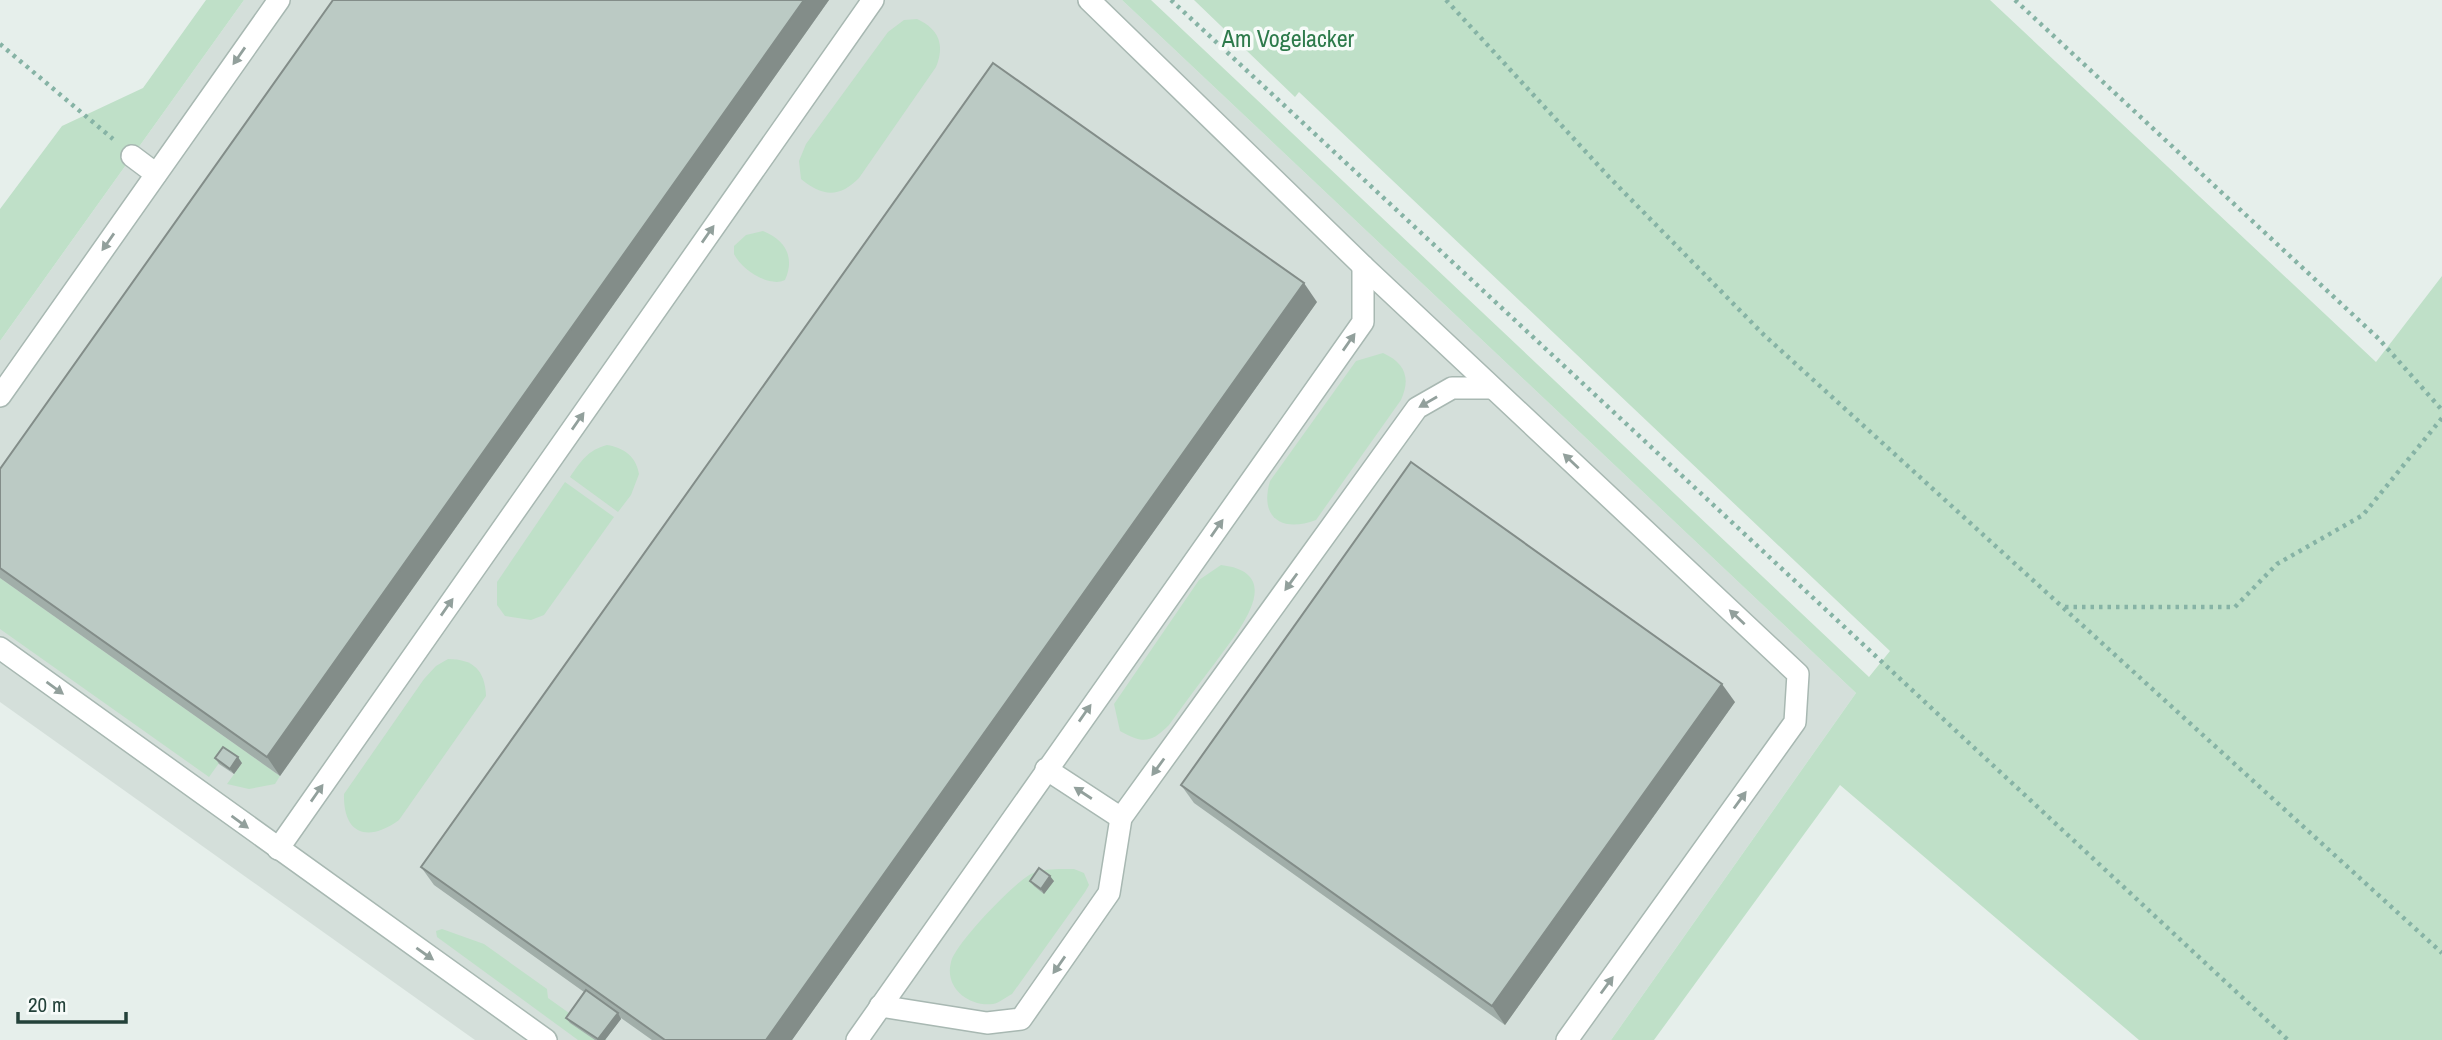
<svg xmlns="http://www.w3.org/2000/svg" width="2442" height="1040" viewBox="0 0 2442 1040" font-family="'Archivo Narrow',sans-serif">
	<rect width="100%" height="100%" fill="#e6efeb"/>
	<path fill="#d4dfda" d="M244 0H1122L1856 693 1611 1040H475L0 702V341Z"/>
	<g fill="#bfe0c8">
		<path d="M206 0H244L0 341V209L62 126 143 88Z"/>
		<path d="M1122 0H1151L1869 677 1890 651 1299 92 1295 97 1194 0H1990L2376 362 2442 276V1040H2139L1840 785 1654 1040H1611L1856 693Z"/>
		<path d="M917 19C939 29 945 45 936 67L859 178C839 198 823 197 801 179L799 161 806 144 888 32 904 20Z"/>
		<path d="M763 231C786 240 795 258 785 280 769 288 741 269 734 254V246L746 235Z"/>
		<path d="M1383 353C1405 363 1411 378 1401 400L1316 520C1282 533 1259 518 1270 481L1356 361Z"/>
		<path d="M607 445C624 448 636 456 639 474L631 495 618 512 570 477C581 461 588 450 607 445Z"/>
		<path d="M565 482 614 517 544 615 531 620 505 616 497 605V582Z"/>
		<path d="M1221 565C1290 573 1235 635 1215 663 1199 684 1184 704 1169 725 1151 743 1143 744 1120 731L1114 704 1199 580Z"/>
		<path d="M0 578 280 776 275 784 249 789 227 784 242 763 227 752 209 777 0 629Z"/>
		<path d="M448 659C473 659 485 670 486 696L399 820C369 842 343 836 344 794L424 679 436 666Z"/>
		<path d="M1074 869 1084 873 1089 885 1085 892 1012 994C1006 997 999 1003 993 1004 969 1007 944 988 951 962 955 944 1014 883 1031 874 1044 868 1060 869 1074 869Z"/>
		<path d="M442 929 484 944 547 989 548 998 607 1040H578L437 937 436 931Z"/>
	</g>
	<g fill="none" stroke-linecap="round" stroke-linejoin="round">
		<g stroke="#a8b8b2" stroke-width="24">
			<g id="minor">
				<path d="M1089 0 1363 266 1798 674 1795 722 1567 1040"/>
				<path d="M132 156 156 174"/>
				<path d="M0 396 279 0"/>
				<path d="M0 648 546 1040"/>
				<path d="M1046 769 1121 818"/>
				<path d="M278 849 873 0"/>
				<path d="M880 1006 987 1023 1021 1019 1109 893 1121 818 1417 408 1452 388H1492"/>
				<path d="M857 1040 1363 322V266"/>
			</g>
		</g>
		<g stroke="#86b3a5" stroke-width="4.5" stroke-dasharray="3.5 5" stroke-linecap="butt">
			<path d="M1171 0 2288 1040"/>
			<path d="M1446 0 1609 177 1764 335 2442 953"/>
			<path d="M2015 0 2379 339 2442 410"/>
			<path d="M0 44 113 139"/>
			<path d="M2065 607H2235L2277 564 2363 515 2442 418"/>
		</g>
		<use href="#minor" stroke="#fff" stroke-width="21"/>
	</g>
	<g fill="#a1aea9">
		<path d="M333 0H829L280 776 0 578V469Z"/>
		<path d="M1317 302 792 1040H652L621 1018V1019L605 1040H595L570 1023 566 1018 584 992 434 885 421 867Z"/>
		<path d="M1735 702 1505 1025 1194 803 1181 785Z"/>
		<path d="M215 758 242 763 234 774 219 764Z"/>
		<path d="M1030 881H1054L1044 894 1034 886Z"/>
	</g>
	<g fill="#838d89">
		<path d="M804 0H829L280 776 267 757Z"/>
		<path d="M1304 283 1317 302 792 1040H766Z"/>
		<path d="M1722 684 1735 702 1505 1025 1492 1006Z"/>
		<path d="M238 757 242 763 234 774 230 769Z"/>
		<path d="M1050 876 1054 881 1044 894 1041 889Z"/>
		<path d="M618 1013 621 1019 605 1040H598Z"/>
	</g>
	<g fill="#bbcac4" stroke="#838d89" stroke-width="2">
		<path d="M333 0H804L267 757 0 568V469Z"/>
		<path d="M993 63 1304 283 766 1040H665L421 867Z"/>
		<path d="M1411 462 1722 684 1492 1006 1181 785Z"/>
		<path d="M223 747 238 757 230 769 215 758Z"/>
		<path d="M1039 868 1050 876 1041 889 1030 881Z"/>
		<path d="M586 990 618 1013 598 1039 566 1018Z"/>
	</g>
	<defs><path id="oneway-solid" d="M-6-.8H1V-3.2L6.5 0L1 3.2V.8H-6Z" transform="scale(1.75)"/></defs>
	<g fill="#92a09c">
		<use href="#oneway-solid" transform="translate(239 56) rotate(125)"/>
		<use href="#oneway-solid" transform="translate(708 234) rotate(-55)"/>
		<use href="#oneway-solid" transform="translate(108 242) rotate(125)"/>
		<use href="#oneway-solid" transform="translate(1349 342) rotate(-55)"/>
		<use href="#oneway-solid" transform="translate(1428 402) rotate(150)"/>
		<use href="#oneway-solid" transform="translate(578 421) rotate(-55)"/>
		<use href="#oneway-solid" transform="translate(1571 461) rotate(-137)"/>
		<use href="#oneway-solid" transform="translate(1217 528) rotate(-55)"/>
		<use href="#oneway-solid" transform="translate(1291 582) rotate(126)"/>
		<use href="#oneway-solid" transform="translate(447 607) rotate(-55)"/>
		<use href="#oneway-solid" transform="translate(1737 617) rotate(-137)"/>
		<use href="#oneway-solid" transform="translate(55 688) rotate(36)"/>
		<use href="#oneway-solid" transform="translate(1085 713) rotate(-55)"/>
		<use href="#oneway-solid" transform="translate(1158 767) rotate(126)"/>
		<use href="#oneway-solid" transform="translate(317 793) rotate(-55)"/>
		<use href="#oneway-solid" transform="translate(1083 793) rotate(-147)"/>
		<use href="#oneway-solid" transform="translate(1740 800) rotate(-54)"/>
		<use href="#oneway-solid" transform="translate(240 822) rotate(36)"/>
		<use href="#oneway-solid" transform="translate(425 954) rotate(35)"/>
		<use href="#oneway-solid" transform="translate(1059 965) rotate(125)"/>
		<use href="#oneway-solid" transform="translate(1607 985) rotate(-54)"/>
	</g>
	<g text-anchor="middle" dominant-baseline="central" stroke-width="7" stroke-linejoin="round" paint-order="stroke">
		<g font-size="24" fill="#2d7a4b" stroke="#f7fbf9">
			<text x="1288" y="38">Am Vogelacker</text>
		</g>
	</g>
	<path d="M18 1012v10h108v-10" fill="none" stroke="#24423a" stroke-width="3.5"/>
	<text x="28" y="1012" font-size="21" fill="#24423a" stroke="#f7fbf9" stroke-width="5" paint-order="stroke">20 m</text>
</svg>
